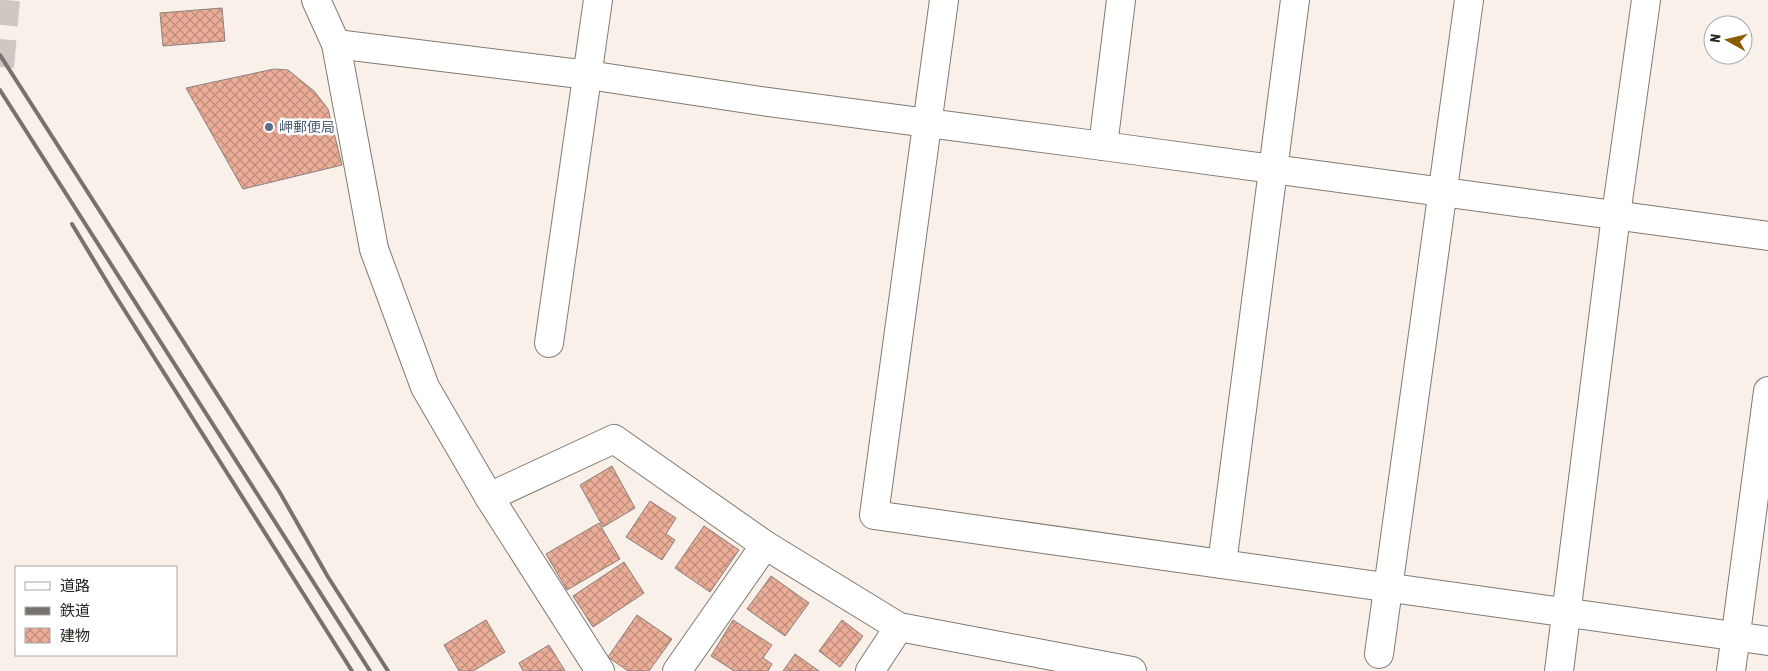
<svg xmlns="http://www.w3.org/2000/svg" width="1768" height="671" viewBox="0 0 1768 671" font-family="'Asap Condensed','Noto Sans JP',sans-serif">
	<defs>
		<pattern id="building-cross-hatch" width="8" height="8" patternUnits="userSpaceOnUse" patternTransform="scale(1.25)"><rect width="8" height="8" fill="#ebad97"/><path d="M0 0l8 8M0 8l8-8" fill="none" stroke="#be8d7b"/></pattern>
	</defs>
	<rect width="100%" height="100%" fill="#f9f0ea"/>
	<g fill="url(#building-cross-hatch)" stroke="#8a817d">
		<path d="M222 8 225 41 163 46 160 13Z"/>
		<path d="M274 69 288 70 314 91 328 109 342 165 243 189 186 88Z"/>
		<path d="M612 466 635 508 603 527 580 485Z"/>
		<path d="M650 501 676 518 666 534 675 540 662 560 626 537Z"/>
		<path d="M599 523 620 559 567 590 546 554Z"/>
		<path d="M704 526 739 550 710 592 675 568Z"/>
		<path d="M624 562 644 593 593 627 573 596Z"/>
		<path d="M771 576 809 603 785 636 747 609Z"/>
		<path d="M637 615 672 639 649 671H628L608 657Z"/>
		<path d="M486 620 505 652 473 671H459L444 645Z"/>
		<path d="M733 620 772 645 763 658 772 664 768 671H734L711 656Z"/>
		<path d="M842 620 863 636 840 667 819 651Z"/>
		<path d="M549 645 565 671H523L519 663Z"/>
		<path d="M795 654 819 671H783Z"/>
	</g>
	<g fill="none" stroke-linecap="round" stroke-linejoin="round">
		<path stroke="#cfc8c2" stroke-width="28" stroke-dasharray="28 14" stroke-linecap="butt" d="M0 67 6 0"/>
		<g stroke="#817a74" stroke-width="30">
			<g id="street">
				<path d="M944 0 874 515 1768 641"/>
				<path d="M1103 146 1121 0"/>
				<path d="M549 343 598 0"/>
				<path d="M489 497 614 439 765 545 899 627 1132 671"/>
				<path d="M1222 564 1295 0"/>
				<path d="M1379 654 1469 0"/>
				<path d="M677 671 765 545"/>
				<path d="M870 671 899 627"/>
				<path d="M1559 671 1616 215 1646 0"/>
				<path d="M1731 671 1768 391"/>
			</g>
		</g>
		<g stroke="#817a74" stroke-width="30">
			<g id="secondary">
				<path d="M316 0 336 44 374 249 425 387 489 497 600 671"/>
				<path d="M336 44 588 75 761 101 1103 146 1768 236"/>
			</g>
		</g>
		<use href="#street" stroke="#fff" stroke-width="28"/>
		<use href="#secondary" stroke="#fff" stroke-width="28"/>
		<g stroke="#77726e" stroke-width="4">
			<path d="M0 55 279 491 328 577 388 671"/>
			<path d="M0 90 370 671"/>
			<path d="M72 224 113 292 352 671"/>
		</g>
	</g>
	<circle fill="#5c6f8a" stroke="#fff" stroke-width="2" cx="269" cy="127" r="5"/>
	<g text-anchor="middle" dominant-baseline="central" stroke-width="5" stroke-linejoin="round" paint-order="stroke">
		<g font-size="14" fill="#4e5e75" stroke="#fff" text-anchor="start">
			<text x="279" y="127">岬郵便局</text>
		</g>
	</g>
	<rect x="15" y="566" width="162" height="90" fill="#ffffff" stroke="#a9a8a7"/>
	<rect x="25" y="582" width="25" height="8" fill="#ffffff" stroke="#a9a8a7"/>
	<text x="60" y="591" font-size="15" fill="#292623">道路</text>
	<rect x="25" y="607" width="25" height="8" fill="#77726e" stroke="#a9a8a7"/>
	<text x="60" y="616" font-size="15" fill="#292623">鉄道</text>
	<rect x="25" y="628" width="25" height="15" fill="url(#building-cross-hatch)" stroke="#a9a8a7"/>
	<text x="60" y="641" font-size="15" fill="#292623">建物</text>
	<g transform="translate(1728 40) rotate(278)"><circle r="24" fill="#ffffff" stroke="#a9a8a7"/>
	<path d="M0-4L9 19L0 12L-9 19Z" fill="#8b5d02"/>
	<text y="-8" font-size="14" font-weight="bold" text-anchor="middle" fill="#292623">N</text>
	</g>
</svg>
